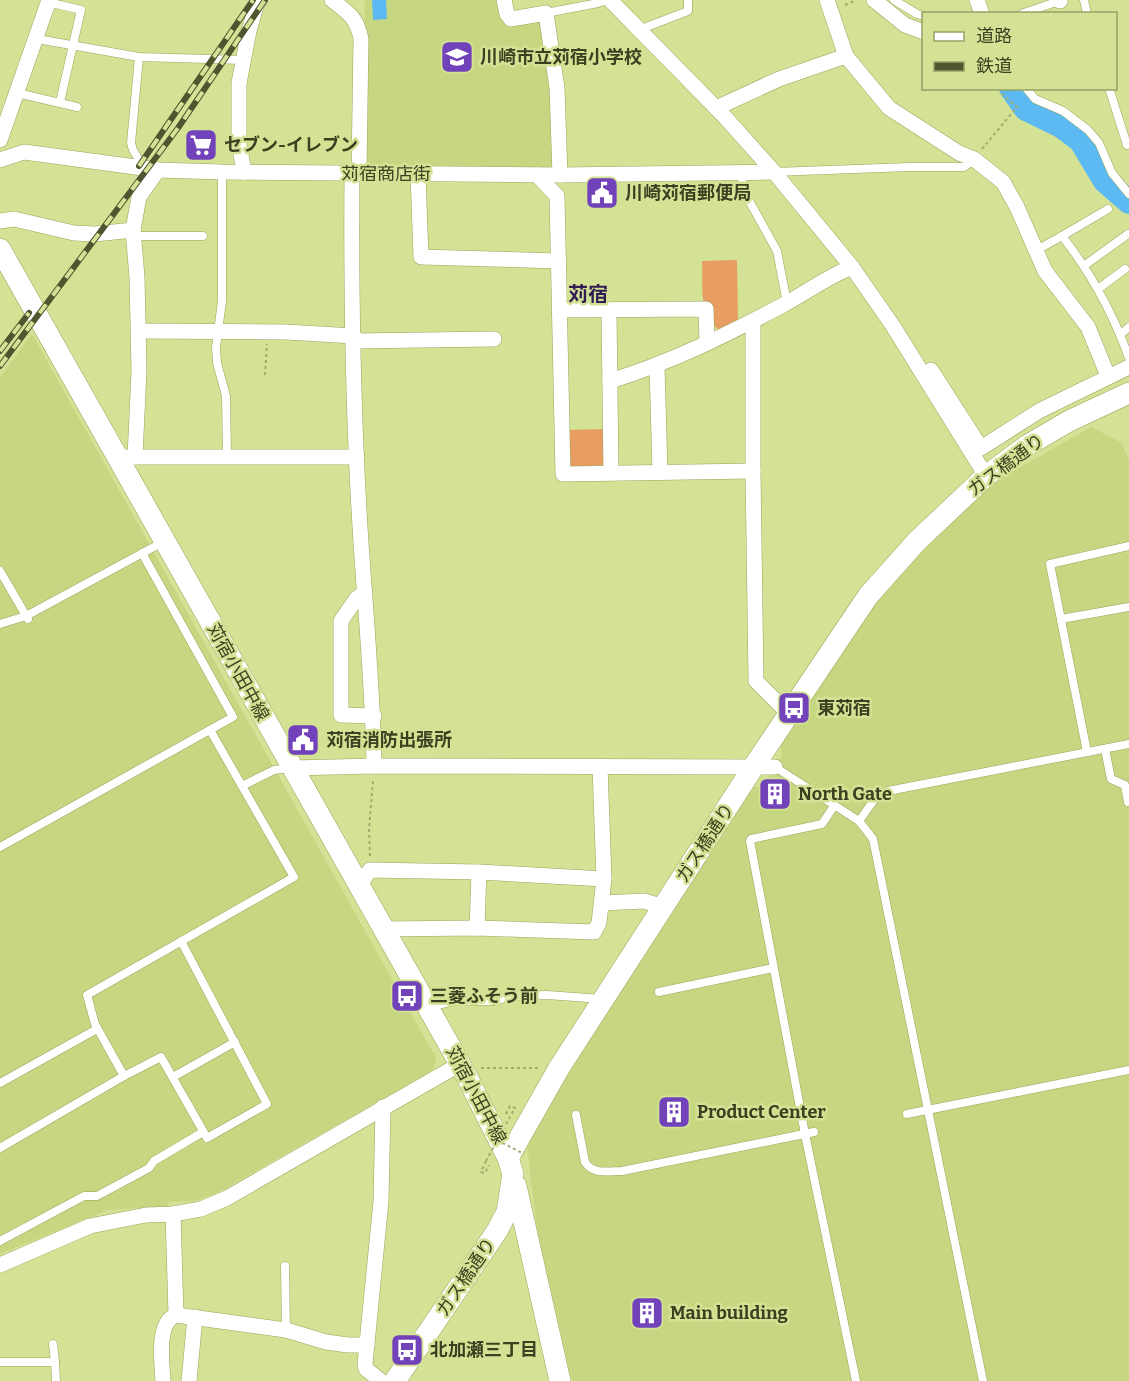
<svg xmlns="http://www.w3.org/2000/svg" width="1129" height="1381" viewBox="0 0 1129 1381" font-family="Bitter,'Noto Sans JP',serif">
	<rect width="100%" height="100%" fill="#d3e294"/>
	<g fill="#c7d781">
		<path d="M365 0H500L503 14 540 18 553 92 555 164 551 167 368 166 364 160Z"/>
		<path d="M32 334 436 1058 433 1070 217 1193 194 1201 169 1202 167 1207 108 1210 0 1254V377Z"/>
		<path d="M1091 427 1122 443 1129 461V1381H572L538 1234 530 1174 527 1141 569 1064 750 787H763L782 755 780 736 873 602 986 487Z"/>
	</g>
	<g fill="#e89d63">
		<path d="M737 260 738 322 721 331C698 318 703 285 702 261Z"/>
		<path d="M606 429 604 469 567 466V430Z"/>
	</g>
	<path fill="#5cb9f2" d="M372 0H386L387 19 373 20Z"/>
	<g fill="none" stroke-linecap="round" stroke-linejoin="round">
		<path stroke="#5cb9f2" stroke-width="24" d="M1011 88 1026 109 1061 126 1081 141 1105 181 1129 202"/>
		<g stroke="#98a65a" stroke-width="9">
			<g id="lane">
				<path d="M894 0 917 14 924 16"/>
				<path d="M1084 0 1087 14"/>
				<path d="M48 2 81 10 60 102"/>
				<path d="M546 13 598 3 606 0"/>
				<path d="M1021 14 1062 0"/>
				<path d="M641 29 688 11V0"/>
				<path d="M37 39 139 57 243 60"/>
				<path d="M139 57 131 143 133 150 144 168"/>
				<path d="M1026 88 1035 99 1063 111 1088 130 1099 143 1112 173 1129 194"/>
				<path d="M1109 88 1127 145"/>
				<path d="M17 93 77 107"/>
				<path d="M222 172V301L216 347 217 363 226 396 227 456"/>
				<path d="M774 172 909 167H964L974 160"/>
				<path d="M740 173 747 197 777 251 787 303"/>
				<path d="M134 236H203"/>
				<path d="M1062 236 1108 209"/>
				<path d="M1035 251 1062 236C1091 273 1113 313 1129 358"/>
				<path d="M1085 265 1128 234"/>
				<path d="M1098 289 1125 269"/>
				<path d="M1121 334 1129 327"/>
				<path d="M0 571 28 619"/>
				<path d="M1061 619 1129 607"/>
				<path d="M0 624 26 616 163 542"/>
				<path d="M1105 749 1111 779 1125 785 1128 802"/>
				<path d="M1087 752 1050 564 1129 546"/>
				<path d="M775 767 859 821 873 839 983 1381"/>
				<path d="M242 786 274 770 290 768"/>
				<path d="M834 806 822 824 751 839 750 841 805 1134 856 1381"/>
				<path d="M859 821 877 796 888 791 1129 744"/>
				<path d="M0 847 233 717 142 553"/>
				<path d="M659 992 773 968"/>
				<path d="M429 1007 454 1001H495L512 996 547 995 602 999"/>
				<path d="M124 1076 161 1057 207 1138 267 1104 181 941"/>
				<path d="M173 1077 235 1042"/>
				<path d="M0 1083 97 1029"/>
				<path d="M907 1114 1129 1070"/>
				<path d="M576 1115 585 1162C593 1175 608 1171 622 1171L814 1132"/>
				<path d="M0 1148 124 1076 95 1024 87 995 294 877 210 730"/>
				<path d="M0 1241 84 1196H97L149 1168 154 1161 203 1132"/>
				<path d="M285 1266 286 1330"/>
				<path d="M53 1344 55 1362"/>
				<path d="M0 1362H55L56 1381"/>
			</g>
		</g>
		<g stroke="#98a65a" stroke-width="16">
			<g id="street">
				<path d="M332 0C348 13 357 17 361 39L359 173"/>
				<path d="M504 0 507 14 511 19 546 13 557 88 560 175"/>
				<path d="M610 0 724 116 774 172 852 267 893 326 986 476"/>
				<path d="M827 0 846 56 889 108 959 153 974 159 1003 182 1017 207 1045 271 1088 327 1108 376"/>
				<path d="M874 0 905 25 924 32"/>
				<path d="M977 0 982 14"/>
				<path d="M1059 0 1060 1"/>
				<path d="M716 108 779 79 846 56"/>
				<path d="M0 140 49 0"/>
				<path d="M0 160 24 152 158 170 222 172 560 175 774 172"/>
				<path d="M244 172 239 144V83L249 31 256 6 260 0"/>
				<path d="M352 173C351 296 353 420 361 543 366 617 373 691 374 766"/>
				<path d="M418 174 421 257 559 261"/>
				<path d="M537 175 557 196 563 474 753 471"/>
				<path d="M0 221 14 219 74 233 95 234 133 230"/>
				<path d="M559 310 706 309 707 343"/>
				<path d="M609 310 611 473"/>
				<path d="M753 321V471L756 681 789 714"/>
				<path d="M139 331 286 332 354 336"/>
				<path d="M354 341 494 339"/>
				<path d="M657 366 660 472"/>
				<path d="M931 370 981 448 1039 411 1129 367"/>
				<path d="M610 381C672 362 726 335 783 305 806 293 828 276 852 267"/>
				<path d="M126 457H357"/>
				<path d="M135 457 139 371 137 277 133 230 139 197 158 170"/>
				<path d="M365 592 356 599 341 621V715L374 716"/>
				<path d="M600 766 604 879"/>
				<path d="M292 768 374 766 775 767"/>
				<path d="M359 886 370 870 479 872 604 879 599 923 594 932 477 928 383 929"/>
				<path d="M602 903 644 901 664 907"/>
				<path d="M477 928 479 872"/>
				<path d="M173 1214 176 1315"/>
				<path d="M0 1265 90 1226 146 1215 173 1214 201 1209 227 1198 460 1064"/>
				<path d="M163 1381C162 1363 156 1322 176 1315L286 1330 326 1342 348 1345H367"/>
				<path d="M189 1381 195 1317"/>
				<path d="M381 1381 366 1369 365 1364 381 1201 383 1107"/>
			</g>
		</g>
		<g stroke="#98a65a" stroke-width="22">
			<g id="secondary">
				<path d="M0 249 465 1073 508 1158 513 1174 507 1212 497 1231 395 1381"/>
				<path d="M508 1158 559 1068 754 766 868 596 917 541 986 476 1028 445 1069 421 1129 393"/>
				<path d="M516 1186 560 1381"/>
			</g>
		</g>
		<g stroke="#a1ad6e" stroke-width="2" stroke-dasharray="3 3" stroke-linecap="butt">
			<path d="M845 5 856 0"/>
			<path d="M982 149 1017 107 1002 94 1000 88"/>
			<path d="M265 375 267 344"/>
			<path d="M370 856 369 829 373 781"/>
			<path d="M481 1068H539"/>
			<path d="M506 1114 510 1106 515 1108 510 1117"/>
			<path d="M486 1161 481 1172 485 1173 489 1165"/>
		</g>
		<use href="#lane" stroke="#fff" stroke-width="8"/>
		<use href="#street" stroke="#fff" stroke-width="15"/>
		<use href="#secondary" stroke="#fff" stroke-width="21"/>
		<g stroke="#4e552f" stroke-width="6">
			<g id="rail">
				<path d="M139 166 253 0"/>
				<path d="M0 351 29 313"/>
				<path d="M0 366 178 128 265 0"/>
			</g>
		</g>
		<use href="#rail" stroke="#d3e294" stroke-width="4" stroke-dasharray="11" stroke-linecap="butt"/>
		<g stroke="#a1ad6e" stroke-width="2" stroke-dasharray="3 3" stroke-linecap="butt">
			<path d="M497 1140 524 1154"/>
			<path d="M486 1161 510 1117"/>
		</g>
	</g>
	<defs>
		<g id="school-square" transform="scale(1.725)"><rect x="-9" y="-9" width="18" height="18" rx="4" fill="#7142b9" stroke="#d3e294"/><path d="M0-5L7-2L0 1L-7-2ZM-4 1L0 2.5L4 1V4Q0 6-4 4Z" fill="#fff"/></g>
		<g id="supermarket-square" transform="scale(1.725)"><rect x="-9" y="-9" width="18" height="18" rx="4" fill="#7142b9" stroke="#d3e294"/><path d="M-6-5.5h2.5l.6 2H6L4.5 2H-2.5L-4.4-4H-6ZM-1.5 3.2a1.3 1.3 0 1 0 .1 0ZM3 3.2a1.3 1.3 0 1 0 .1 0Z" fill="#fff"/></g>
		<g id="civic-square" transform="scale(1.725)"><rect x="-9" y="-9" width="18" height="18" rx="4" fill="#7142b9" stroke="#d3e294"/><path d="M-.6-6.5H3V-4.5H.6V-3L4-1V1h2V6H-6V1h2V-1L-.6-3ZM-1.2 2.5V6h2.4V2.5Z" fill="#fff"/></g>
		<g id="bus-square" transform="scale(1.725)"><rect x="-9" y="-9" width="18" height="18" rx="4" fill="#7142b9" stroke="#d3e294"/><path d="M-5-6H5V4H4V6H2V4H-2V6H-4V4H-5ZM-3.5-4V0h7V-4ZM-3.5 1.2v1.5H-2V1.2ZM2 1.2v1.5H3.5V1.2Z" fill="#fff"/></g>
		<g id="building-square" transform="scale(1.725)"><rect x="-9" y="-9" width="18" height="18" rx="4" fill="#7142b9" stroke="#d3e294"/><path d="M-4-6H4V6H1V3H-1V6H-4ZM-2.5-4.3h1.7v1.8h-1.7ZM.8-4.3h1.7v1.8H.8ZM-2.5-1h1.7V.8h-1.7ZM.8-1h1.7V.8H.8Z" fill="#fff"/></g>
	</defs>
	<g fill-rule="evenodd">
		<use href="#school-square" x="457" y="57"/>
		<use href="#supermarket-square" x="201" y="145"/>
		<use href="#civic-square" x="602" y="193"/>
		<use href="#bus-square" x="794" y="708"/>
		<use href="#civic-square" x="303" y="740"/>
		<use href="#building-square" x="775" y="794"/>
		<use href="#bus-square" x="407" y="996"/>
		<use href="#building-square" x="674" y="1112"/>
		<use href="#building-square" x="647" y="1313"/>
		<use href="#bus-square" x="407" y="1350"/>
	</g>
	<g text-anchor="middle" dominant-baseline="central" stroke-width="5" stroke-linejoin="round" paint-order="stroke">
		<g font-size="18" font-weight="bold" fill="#3a4020" stroke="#d3e294" text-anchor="start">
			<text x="480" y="57">川崎市立苅宿小学校</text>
			<text x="224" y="145">セブン-イレブン</text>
			<text x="625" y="193">川崎苅宿郵便局</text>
			<text x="817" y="708">東苅宿</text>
			<text x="326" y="740">苅宿消防出張所</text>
			<text x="798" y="794">North Gate</text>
			<text x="430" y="996">三菱ふそう前</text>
			<text x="697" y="1112">Product Center</text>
			<text x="670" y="1313">Main building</text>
			<text x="430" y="1350">北加瀬三丁目</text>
		</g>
		<g font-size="18" fill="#3a4020" stroke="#d3e294">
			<text x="386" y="174">苅宿商店街</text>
			<text transform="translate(1006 465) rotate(-37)">ガス橋通り</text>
			<text transform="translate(238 672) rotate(61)">苅宿小田中線</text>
			<text transform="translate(705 843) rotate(-57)">ガス橋通り</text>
			<text transform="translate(476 1095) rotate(62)">苅宿小田中線</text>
			<text transform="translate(466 1277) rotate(-56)">ガス橋通り</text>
		</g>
		<g font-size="20" font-weight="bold" fill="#311b54" stroke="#d3e294">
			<text x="588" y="294">苅宿</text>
		</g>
	</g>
	<rect x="922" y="12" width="195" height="78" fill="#d3e294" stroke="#96a166" stroke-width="1.5"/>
	<rect x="934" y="32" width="30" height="9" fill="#ffffff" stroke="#96a166" stroke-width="1.5"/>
	<text x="976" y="42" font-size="18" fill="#3a4020">道路</text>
	<rect x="934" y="62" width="30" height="9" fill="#4e552f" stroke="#96a166" stroke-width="1.5"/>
	<text x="976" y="72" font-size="18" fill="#3a4020">鉄道</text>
</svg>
